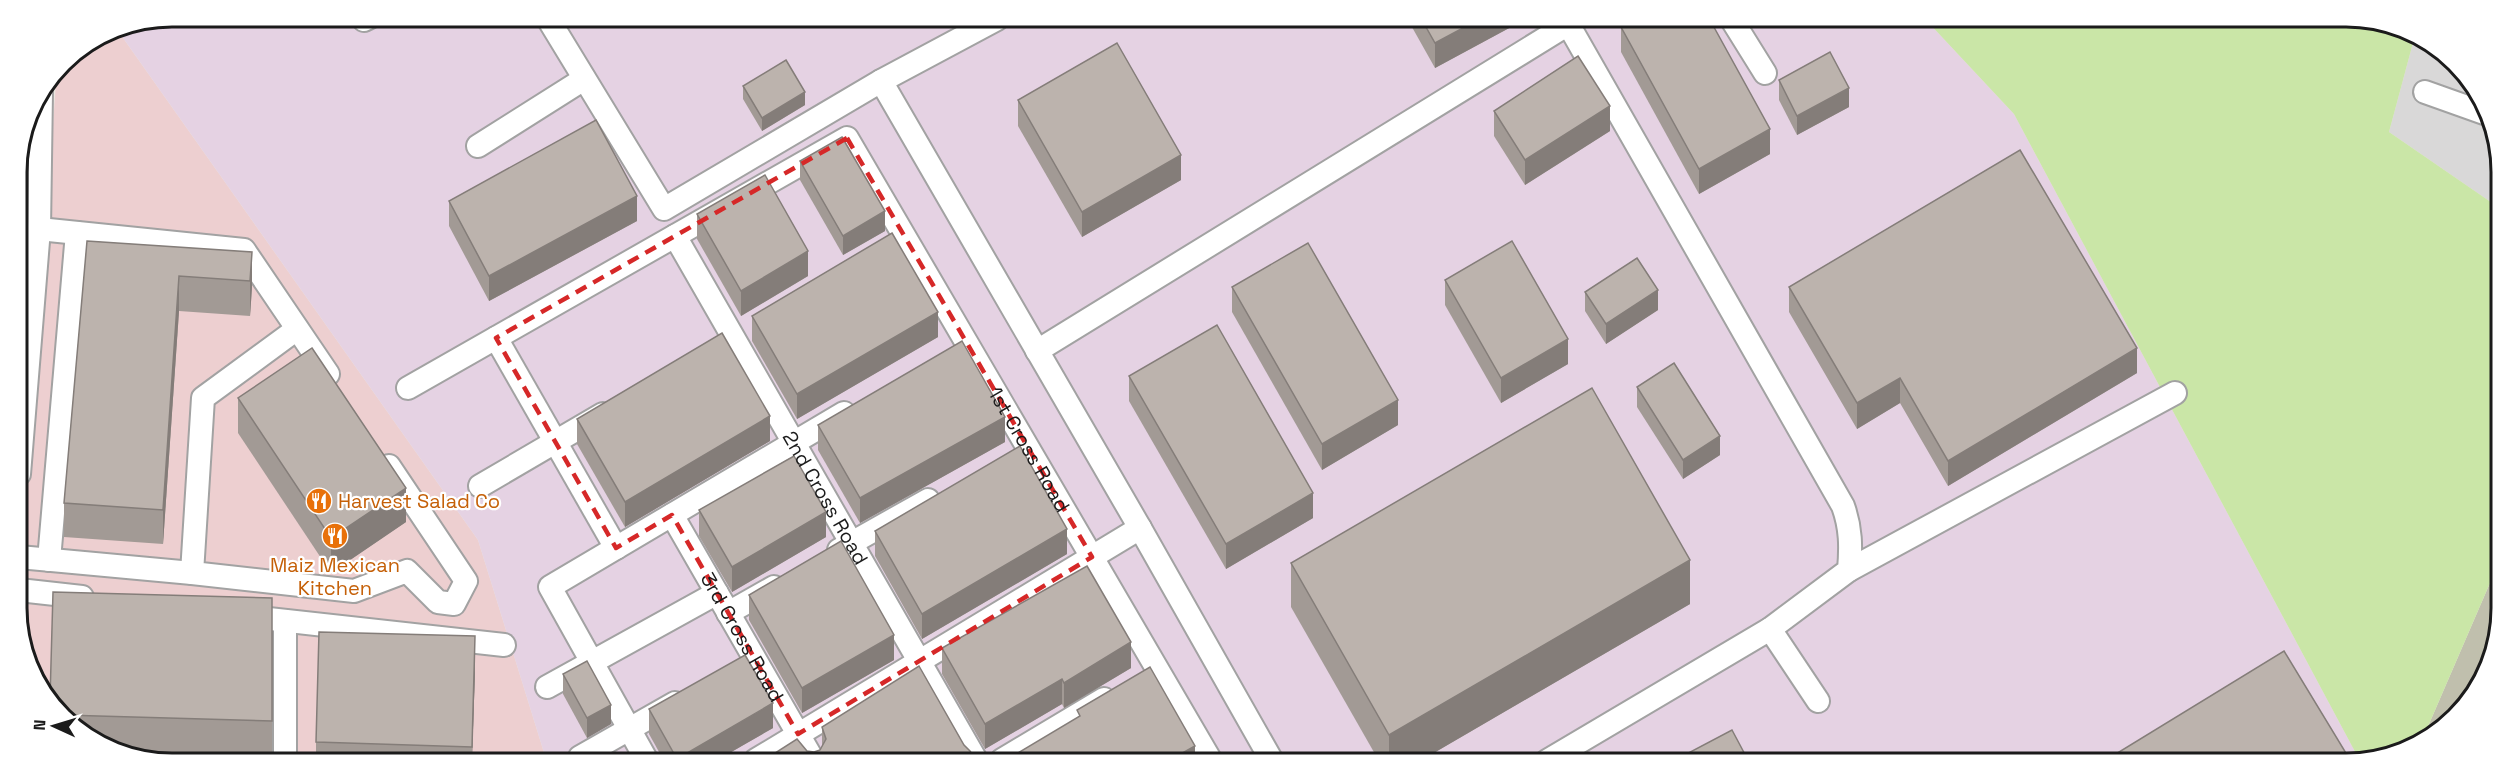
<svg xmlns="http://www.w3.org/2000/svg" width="2518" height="780" viewBox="0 0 2518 780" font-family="'Space Grotesk',sans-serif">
	<rect width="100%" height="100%" fill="#ece7e0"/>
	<path fill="#d9d8d8" d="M2414 39 2463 69 2499 142 2498 207 2389 132Z"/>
	<g fill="#edcfd0">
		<path d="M113 28H116L478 540 546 759 132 758 55 711 19 638V591L57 69 62 62Z"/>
		<path d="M24 137 17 217V162Z"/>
	</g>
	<path fill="#e5d2e3" d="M172 17 1927 21 2014 114 2360 761 546 759 478 540 116 28Z"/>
	<path fill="#c0bfad" d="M2496 569V648L2475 695 2441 731 2423 738Z"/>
	<path fill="#cae6a7" d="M1927 21 2386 22 2414 39 2389 132 2498 207 2496 569 2423 738 2360 761 2014 114Z"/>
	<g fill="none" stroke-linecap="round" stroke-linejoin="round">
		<g stroke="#a2a2a2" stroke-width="26">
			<g id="minor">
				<path d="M547 17 664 209 881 81"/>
				<path d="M997 19 881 81 1140 528 1272 761"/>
				<path d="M364 20 370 17"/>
				<path d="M1732 20 1765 73"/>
				<path d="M2425 92 2484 113"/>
				<path d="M478 146 584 79"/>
				<path d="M39 229 244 250 328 374"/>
				<path id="s1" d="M675 236 976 760"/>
				<path d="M297 329 203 398 192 573 354 591 407 571 438 602 454 604 466 581 389 466"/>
				<path d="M496 338 616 548"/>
				<path d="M1037 351 1575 20"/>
				<path id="s2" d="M408 388 847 138 1211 761"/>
				<path d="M19 474 39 229 41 92"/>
				<path d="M480 486 603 414"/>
				<path id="s3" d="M672 515 813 760"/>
				<path d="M839 550 928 500"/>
				<path d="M19 557 192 573"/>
				<path d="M49 560 77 233"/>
				<path d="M1849 570 2175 393"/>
				<path d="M19 590 82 597"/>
				<path d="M728 613 774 587"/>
				<path d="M243 616 504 645"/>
				<path d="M285 621V758"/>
				<path d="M1770 629 1818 701"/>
				<path d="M547 687 717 593"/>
				<path d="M580 757 675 703"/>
				<path d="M646 759 550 587 844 413"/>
				<path d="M756 760 1140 528"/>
				<path d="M1002 760 1104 699"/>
				<path d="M1547 761 1770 629 1849 570C1851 547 1851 528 1843 506L1568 24"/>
			</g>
		</g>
		<use href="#minor" stroke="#fff" stroke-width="22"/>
	</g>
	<g fill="#a29a95">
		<path d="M1408 20H1524L1435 68Z"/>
		<path d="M1621 27 1770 154 1699 194 1621 52Z"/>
		<path d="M1779 80 1849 107 1797 135 1779 100Z"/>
		<path d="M743 86 805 105 762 131 743 99Z"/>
		<path d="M1018 100 1181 180 1082 237 1018 126Z"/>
		<path d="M1494 111 1610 131 1525 185 1494 136Z"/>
		<path d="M800 161 885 231 843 255 800 180Z"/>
		<path d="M449 201 637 221 489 301 449 226Z"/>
		<path d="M697 214 808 276 741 316 697 239Z"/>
		<path d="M87 241 252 252V287L250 316 179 311 163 544 64 537V503Z"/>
		<path d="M1445 280 1568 364 1501 403 1445 305Z"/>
		<path d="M1232 287 1398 425 1322 470 1232 312Z"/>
		<path d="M1789 287 2137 373 1948 486 1900 403 1857 429 1789 312Z"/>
		<path d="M1585 292 1658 310 1606 344 1585 311Z"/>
		<path d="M752 316 938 337 797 419 752 341Z"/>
		<path d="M1129 376 1313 518 1226 569 1129 401Z"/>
		<path d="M1637 387 1720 455 1683 479 1637 407Z"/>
		<path d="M238 398 406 522 331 573 238 433Z"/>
		<path d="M577 419 770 441 625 527 577 444Z"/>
		<path d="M818 425 1005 442 860 523 818 450Z"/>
		<path d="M699 510 826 537 732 592 699 536Z"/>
		<path d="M875 531 1067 554 922 639 875 556Z"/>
		<path d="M1291 563 1690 604 1420 761H1379L1291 607Z"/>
		<path d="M749 595 894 660 802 713 749 620Z"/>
		<path d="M272 598V756L121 752 55 711Z"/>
		<path d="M942 648 1131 668 1064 708 1062 704 985 749 942 674Z"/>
		<path d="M475 671 472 759H316V742Z"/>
		<path d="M563 674 611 724 587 738 563 694Z"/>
		<path d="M649 709 773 728 719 759H663L649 734Z"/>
		<path d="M822 727 964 745 764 760 807 751 814 752 820 750 822 748Z"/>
	</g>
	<g fill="#847d79">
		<path d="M1478 20H1524L1435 68V43Z"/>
		<path d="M1849 88V107L1797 135V116Z"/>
		<path d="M805 92V105L762 131V118Z"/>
		<path d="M1610 106V131L1525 185V160Z"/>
		<path d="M1770 129V154L1699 194V169Z"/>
		<path d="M1181 155V180L1082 237V212Z"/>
		<path d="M637 196V221L489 301V276Z"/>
		<path d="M885 211V231L843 255V236Z"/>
		<path d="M808 251V276L741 316V291Z"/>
		<path d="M252 252V287L250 316V281Z"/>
		<path d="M179 276V311L163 544V510Z"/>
		<path d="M1658 290V310L1606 344V324Z"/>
		<path d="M938 312V337L797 419V394Z"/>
		<path d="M1568 339V364L1501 403V378Z"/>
		<path d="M2137 348V373L1948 486V461Z"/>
		<path d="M1900 378V403L1857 429V403Z"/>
		<path d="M1398 400V425L1322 470V444Z"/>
		<path d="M770 416V441L625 527V502Z"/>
		<path d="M1005 417V442L860 523V498Z"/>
		<path d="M1720 436V455L1683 479V460Z"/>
		<path d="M406 488V522L331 573V538Z"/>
		<path d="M1313 493V518L1226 569V544Z"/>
		<path d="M826 512V537L732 592V567Z"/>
		<path d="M1067 529V554L922 639V614Z"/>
		<path d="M1690 560V604L1420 761H1389V735Z"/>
		<path d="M894 635V660L802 713V688Z"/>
		<path d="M475 636V671L472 759V747Z"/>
		<path d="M1131 642V668L1064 708V683Z"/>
		<path d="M1062 679V704L985 749V724Z"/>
		<path d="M773 703V728L719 759H677Z"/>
		<path d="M611 705V724L587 738V718Z"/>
		<path d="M1195 746V761L1170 760Z"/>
	</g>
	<g fill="#bcb3ad" stroke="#847d79" stroke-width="1.5">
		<path d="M1422 20H1478L1435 43Z"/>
		<path d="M1634 20H1710L1770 129 1699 169 1621 27Z"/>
		<path d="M1117 43 1181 155 1082 212 1018 100Z"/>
		<path d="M1830 52 1849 88 1797 116 1779 80Z"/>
		<path d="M1578 56 1610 106 1525 160 1494 111Z"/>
		<path d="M786 60 805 92 762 118 743 86Z"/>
		<path d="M596 120 637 196 489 276 449 201Z"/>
		<path d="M842 137 885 211 843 236 800 161Z"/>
		<path d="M2020 150 2137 348 1948 461 1900 378 1857 403 1789 287Z"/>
		<path d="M765 175 808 251 741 291 697 214Z"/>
		<path d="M892 233 938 312 797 394 752 316Z"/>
		<path d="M87 241 252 252 250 281 179 276 163 510 64 503Z"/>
		<path d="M1512 241 1568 339 1501 378 1445 280Z"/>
		<path d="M1308 243 1398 400 1322 444 1232 287Z"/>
		<path d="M1637 258 1658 290 1606 324 1585 292Z"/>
		<path d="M1217 325 1313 493 1226 544 1129 376Z"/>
		<path d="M722 333 770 416 625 502 577 419Z"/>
		<path d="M962 341 1005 417 860 498 818 425Z"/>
		<path d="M312 348 406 488 331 538 238 398Z"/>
		<path d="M1674 363 1720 436 1683 460 1637 387Z"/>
		<path d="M1592 388 1690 560 1389 735 1291 563Z"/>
		<path d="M1020 446 1067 529 922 614 875 531Z"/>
		<path d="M794 456 826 512 732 567 699 510Z"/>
		<path d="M841 541 894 635 802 688 749 595Z"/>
		<path d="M1087 566 1131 642 1064 683 1062 679 985 724 942 648Z"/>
		<path d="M53 592 272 598V721L63 715 55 711 50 699Z"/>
		<path d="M319 632 475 636 472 747 316 742Z"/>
		<path d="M2284 651 2352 763H2101Z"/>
		<path d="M745 655 773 703 677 759 649 709Z"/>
		<path d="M587 661 611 705 587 718 563 674Z"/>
		<path d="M919 666 964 745 970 751 976 760H764L797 739 807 751 814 752 820 750 826 739 822 727Z"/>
		<path d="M1150 667 1195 746 1170 760H1006L1080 716 1077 710Z"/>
		<path d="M1732 730 1749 762H1676L1675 760Z"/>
	</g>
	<path fill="none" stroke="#d62828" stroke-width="4.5" stroke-dasharray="12 8" stroke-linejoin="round" d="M847 138 1092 557 798 734 672 515 616 548 496 338Z"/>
	<defs>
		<g id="restaurant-disc" transform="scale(1.35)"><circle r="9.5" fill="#e8710a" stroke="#fff"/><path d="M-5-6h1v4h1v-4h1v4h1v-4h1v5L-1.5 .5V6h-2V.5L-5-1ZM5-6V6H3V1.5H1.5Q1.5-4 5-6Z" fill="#fff"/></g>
	</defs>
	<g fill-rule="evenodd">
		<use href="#restaurant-disc" x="319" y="501"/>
		<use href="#restaurant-disc" x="335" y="536"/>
	</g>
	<g text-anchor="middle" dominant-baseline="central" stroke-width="4.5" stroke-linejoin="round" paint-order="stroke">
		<g font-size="20" fill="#1b1b1b" stroke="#fff">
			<text stroke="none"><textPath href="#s2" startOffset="866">1st Cross Road</textPath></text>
			<text stroke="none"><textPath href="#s1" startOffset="302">2nd Cross Road</textPath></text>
			<text stroke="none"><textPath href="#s3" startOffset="141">3rd Cross Road</textPath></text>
		</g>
		<g font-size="20" fill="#c56008" stroke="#fff" text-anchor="start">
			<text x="338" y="501">Harvest Salad Co</text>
			<text x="335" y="565" text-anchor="middle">Maiz Mexican<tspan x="335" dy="23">Kitchen</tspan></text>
		</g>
	</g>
	<path d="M0 0H2518V780H0ZM172 27H2346A145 145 0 0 1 2491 172V608A145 145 0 0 1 2346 753H172A145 145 0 0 1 27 608V172A145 145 0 0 1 172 27Z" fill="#fff" fill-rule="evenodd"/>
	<path fill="none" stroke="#1b1b1b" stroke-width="3" d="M172 27H2346A145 145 0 0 1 2491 172V608A145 145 0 0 1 2346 753H172A145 145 0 0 1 27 608V172A145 145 0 0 1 172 27Z"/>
	<g transform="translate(54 726) rotate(274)" stroke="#ffffff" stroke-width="4.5" paint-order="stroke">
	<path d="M0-4.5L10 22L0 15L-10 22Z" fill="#1b1b1b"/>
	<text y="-9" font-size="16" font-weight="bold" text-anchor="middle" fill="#1b1b1b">N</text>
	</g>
</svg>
